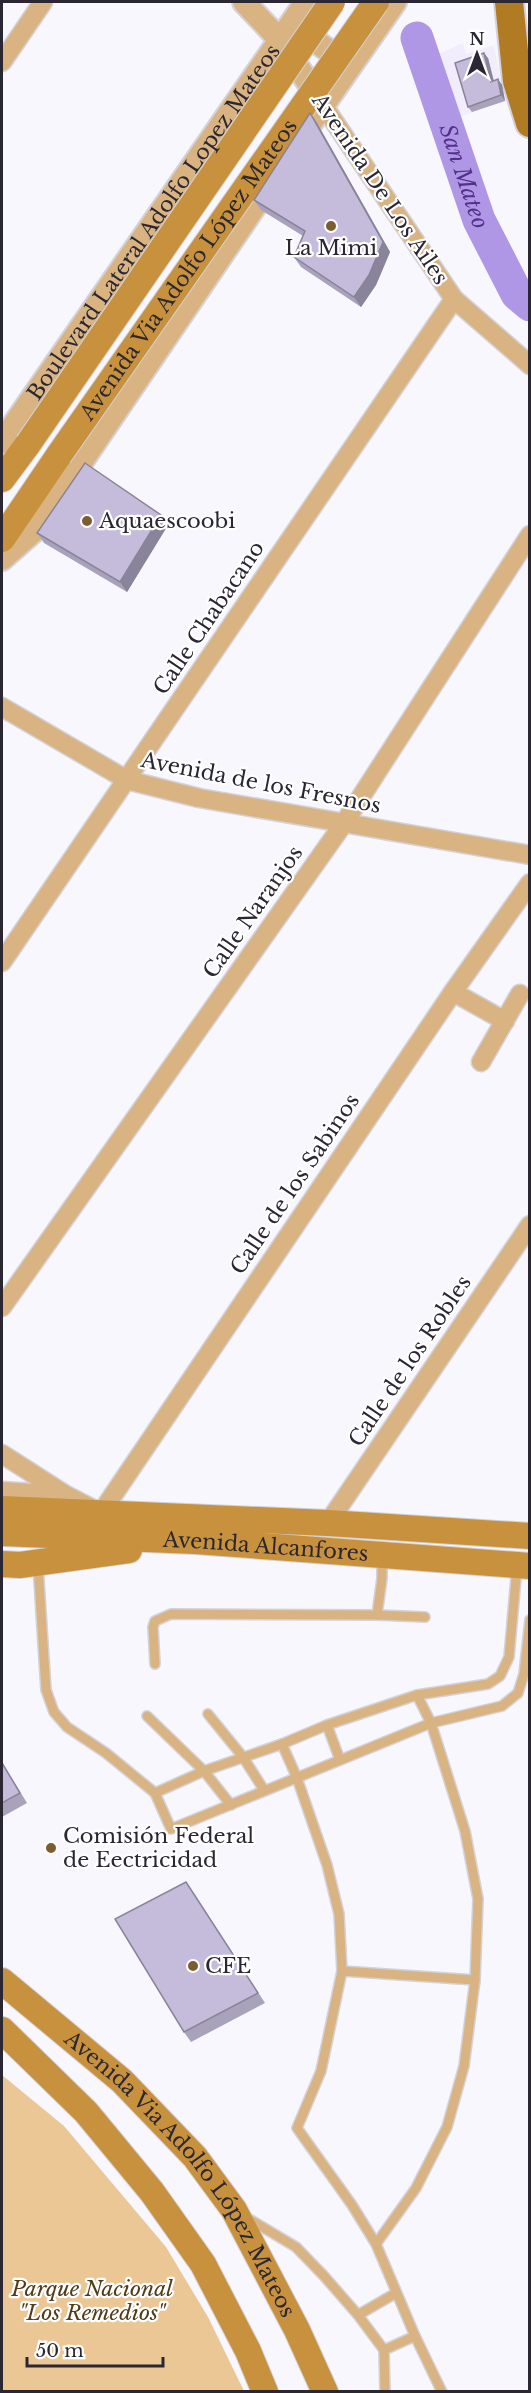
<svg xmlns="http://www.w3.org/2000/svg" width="531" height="2393" viewBox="0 0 531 2393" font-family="'Libre Baskerville',serif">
	<rect width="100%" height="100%" fill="#f8f7fd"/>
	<path fill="#f1edfc" d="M463 43 466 54 494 45 505 101 459 117 436 55Z"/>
	<path fill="#ecc796" d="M2 2075 64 2126 166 2247 208 2317 244 2391H2Z"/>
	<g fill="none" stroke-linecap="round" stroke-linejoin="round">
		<path stroke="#af97e6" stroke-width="33" id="s1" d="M417 38 479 220 517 294 530 305"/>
		<g stroke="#d3d2d8" stroke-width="12">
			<g id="service">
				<path d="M38 1565 46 1690 54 1712 67 1727 106 1753 155 1793 171 1829 431 1723 502 1706 518 1693 524 1674 530 1620"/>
				<path d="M377 1615 425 1617"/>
				<path d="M155 1664 153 1627 155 1621 171 1614 377 1615 382 1578V1557"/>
				<path d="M208 1714 243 1757 264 1790"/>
				<path d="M147 1716 204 1771 231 1805"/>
				<path d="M327 1725 340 1760"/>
				<path d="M282 1744 297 1778 327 1865 339 1914 342 1971 321 2071 297 2128 352 2205 376 2244 415 2336 442 2392"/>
				<path d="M155 1793 204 1771 282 1744 327 1725 417 1695 488 1684 500 1676 509 1657 517 1567"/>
				<path d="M342 1971 475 1980"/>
				<path d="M244 2216 296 2247 324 2276 358 2315 384 2350 385 2392"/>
				<path d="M376 2244 416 2188 447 2127 464 2066 475 1980 478 1899 465 1831 431 1723 417 1695"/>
				<path d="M358 2315 396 2293"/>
				<path d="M384 2350 415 2336"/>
			</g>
		</g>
		<g stroke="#d3d2d8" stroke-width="21">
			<g id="minor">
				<path d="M2 62 43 2"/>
				<path d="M323 105 454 299 530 365"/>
				<path d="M2 707 127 780 199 798 530 855"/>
				<path d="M2 962 454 299"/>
				<path d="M453 992 505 1021"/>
				<path d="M481 1062 520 994"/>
				<path d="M2 1307 344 823 530 535"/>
				<path d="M2 1454 66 1495 101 1513 453 992 530 883"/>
				<path d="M2 1491 64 1495"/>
				<path d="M328 1523 530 1225"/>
			</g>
		</g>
		<g stroke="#d3d2d8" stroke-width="26">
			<g id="tertiary">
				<path d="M244 2 280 40 323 105"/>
				<path d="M299 24 303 32 329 51 357 50"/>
				<path d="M297 143 395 2"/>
				<path id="s2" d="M2 442 306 2"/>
				<path d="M2 559 36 529 274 178"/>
			</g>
		</g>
		<g stroke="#d3d2d8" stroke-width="28">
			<g id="secondary">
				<path d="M2 479 28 444"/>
				<path d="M2 539 59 455"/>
				<path d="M2 1509 328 1523 530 1536"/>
				<path id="s3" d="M2 1533 195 1541 530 1566"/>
				<path d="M2 1564 20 1565 129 1550"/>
				<path id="s4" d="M2 1981 122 2081 195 2157 234 2210 297 2330 325 2392"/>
				<path d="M2 2030 86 2112 152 2192 203 2264 248 2351 265 2392"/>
			</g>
		</g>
		<g stroke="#d3d2d8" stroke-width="32">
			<path id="primary" d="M509 2 517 81 530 123"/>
		</g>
		<use href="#service" stroke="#d9b482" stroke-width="9"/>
		<use href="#minor" stroke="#d9b482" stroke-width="18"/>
		<use href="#tertiary" stroke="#d9b482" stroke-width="22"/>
		<use href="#secondary" stroke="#c8913e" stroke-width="26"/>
		<use href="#primary" stroke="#b17b24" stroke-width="28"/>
		<g stroke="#d3d2d8" stroke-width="28" stroke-linecap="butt">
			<g id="secondary-bridge">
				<path d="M28 444 332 2"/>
				<path id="s5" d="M59 455 376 2"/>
			</g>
		</g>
		<use href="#secondary-bridge" stroke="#c8913e" stroke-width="26"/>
	</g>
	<g fill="#a9a2bb">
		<path d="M488 58 494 81 502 85 505 101 472 112 468 107Z"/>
		<path d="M310 113 317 123 390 252 376 285 361 307 301 267 294 257 303 236 261 210 254 200Z"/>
		<path d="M168 525 127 592 44 543 37 533Z"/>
		<path d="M2 1762 27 1803 2 1817Z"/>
		<path d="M193 1892 265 2003 191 2042 184 2032Z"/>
	</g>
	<g fill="#898499">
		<path d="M484 53 488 58 495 87 491 82Z"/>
		<path d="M498 79 502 85 505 101 501 95Z"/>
		<path d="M310 113 317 123 390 252 376 285 361 307 354 297Z"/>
		<path d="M161 515 168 525 127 592 120 582Z"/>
	</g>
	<g fill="#c4bcda" stroke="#898499" stroke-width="1.5">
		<path d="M484 53 491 82 498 79 501 95 468 107 455 63Z"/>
		<path d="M310 113 383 242 369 275 354 297 294 257 305 231 254 200Z"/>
		<path d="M85 463 161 515 120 582 37 533Z"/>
		<path d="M2 1763 20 1793 2 1803Z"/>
		<path d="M186 1882 258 1993 184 2032 115 1919Z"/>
	</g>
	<g fill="#7c5d32" stroke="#fff" stroke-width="2">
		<circle cx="331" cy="226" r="6"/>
		<circle cx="87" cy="521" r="6"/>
		<circle cx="51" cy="1848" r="6"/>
		<circle cx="193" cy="1966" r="6"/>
	</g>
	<g text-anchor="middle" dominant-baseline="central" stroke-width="4.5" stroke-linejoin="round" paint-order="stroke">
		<g font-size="21" fill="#2a2732" stroke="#fff">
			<text transform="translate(380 189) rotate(56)">Avenida De Los Ailes</text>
			<text stroke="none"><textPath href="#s2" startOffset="267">Boulevard Lateral Adolfo Lopez Mateos</textPath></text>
			<text stroke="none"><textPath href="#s5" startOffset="226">Avenida Via Adolfo López Mateos</textPath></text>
			<text transform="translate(209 618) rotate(-56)">Calle Chabacano</text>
			<text transform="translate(261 783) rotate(11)">Avenida de los Fresnos</text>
			<text transform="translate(253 912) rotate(-55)">Calle Naranjos</text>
			<text transform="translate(295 1184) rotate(-56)">Calle de los Sabinos</text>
			<text transform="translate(410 1361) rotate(-56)">Calle de los Robles</text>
			<text stroke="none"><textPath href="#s3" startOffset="264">Avenida Alcanfores</textPath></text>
			<text stroke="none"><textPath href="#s4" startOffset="266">Avenida Via Adolfo López Mateos</textPath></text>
		</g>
		<g font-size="21" fill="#2a2732" stroke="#fff" text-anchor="start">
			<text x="331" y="248" text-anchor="middle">La Mimi</text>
			<text x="99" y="521">Aquaescoobi</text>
			<text x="63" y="1836">Comisión Federal<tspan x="63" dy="24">de Eectricidad</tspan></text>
			<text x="205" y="1966">CFE</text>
		</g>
		<g font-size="21" font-style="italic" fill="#513b19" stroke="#fff">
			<text x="92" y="2289">Parque Nacional<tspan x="92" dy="24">"Los Remedios"</tspan></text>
		</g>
		<g font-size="22" font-style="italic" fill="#54308c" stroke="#fff">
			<text stroke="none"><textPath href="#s1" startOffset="146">San Mateo</textPath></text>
		</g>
	</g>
	<rect width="531" height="2393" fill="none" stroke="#2a2732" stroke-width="6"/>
	<g transform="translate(477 54)" stroke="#ffffff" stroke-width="4.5" paint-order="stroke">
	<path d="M0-4.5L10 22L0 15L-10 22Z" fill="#2a2732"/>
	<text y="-9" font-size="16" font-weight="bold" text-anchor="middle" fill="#2a2732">N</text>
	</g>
	<path d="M27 2357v9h136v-9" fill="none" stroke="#2a2732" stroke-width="3"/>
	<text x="36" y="2357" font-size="18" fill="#2a2732" stroke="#ffffff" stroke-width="4.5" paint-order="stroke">50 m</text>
</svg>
